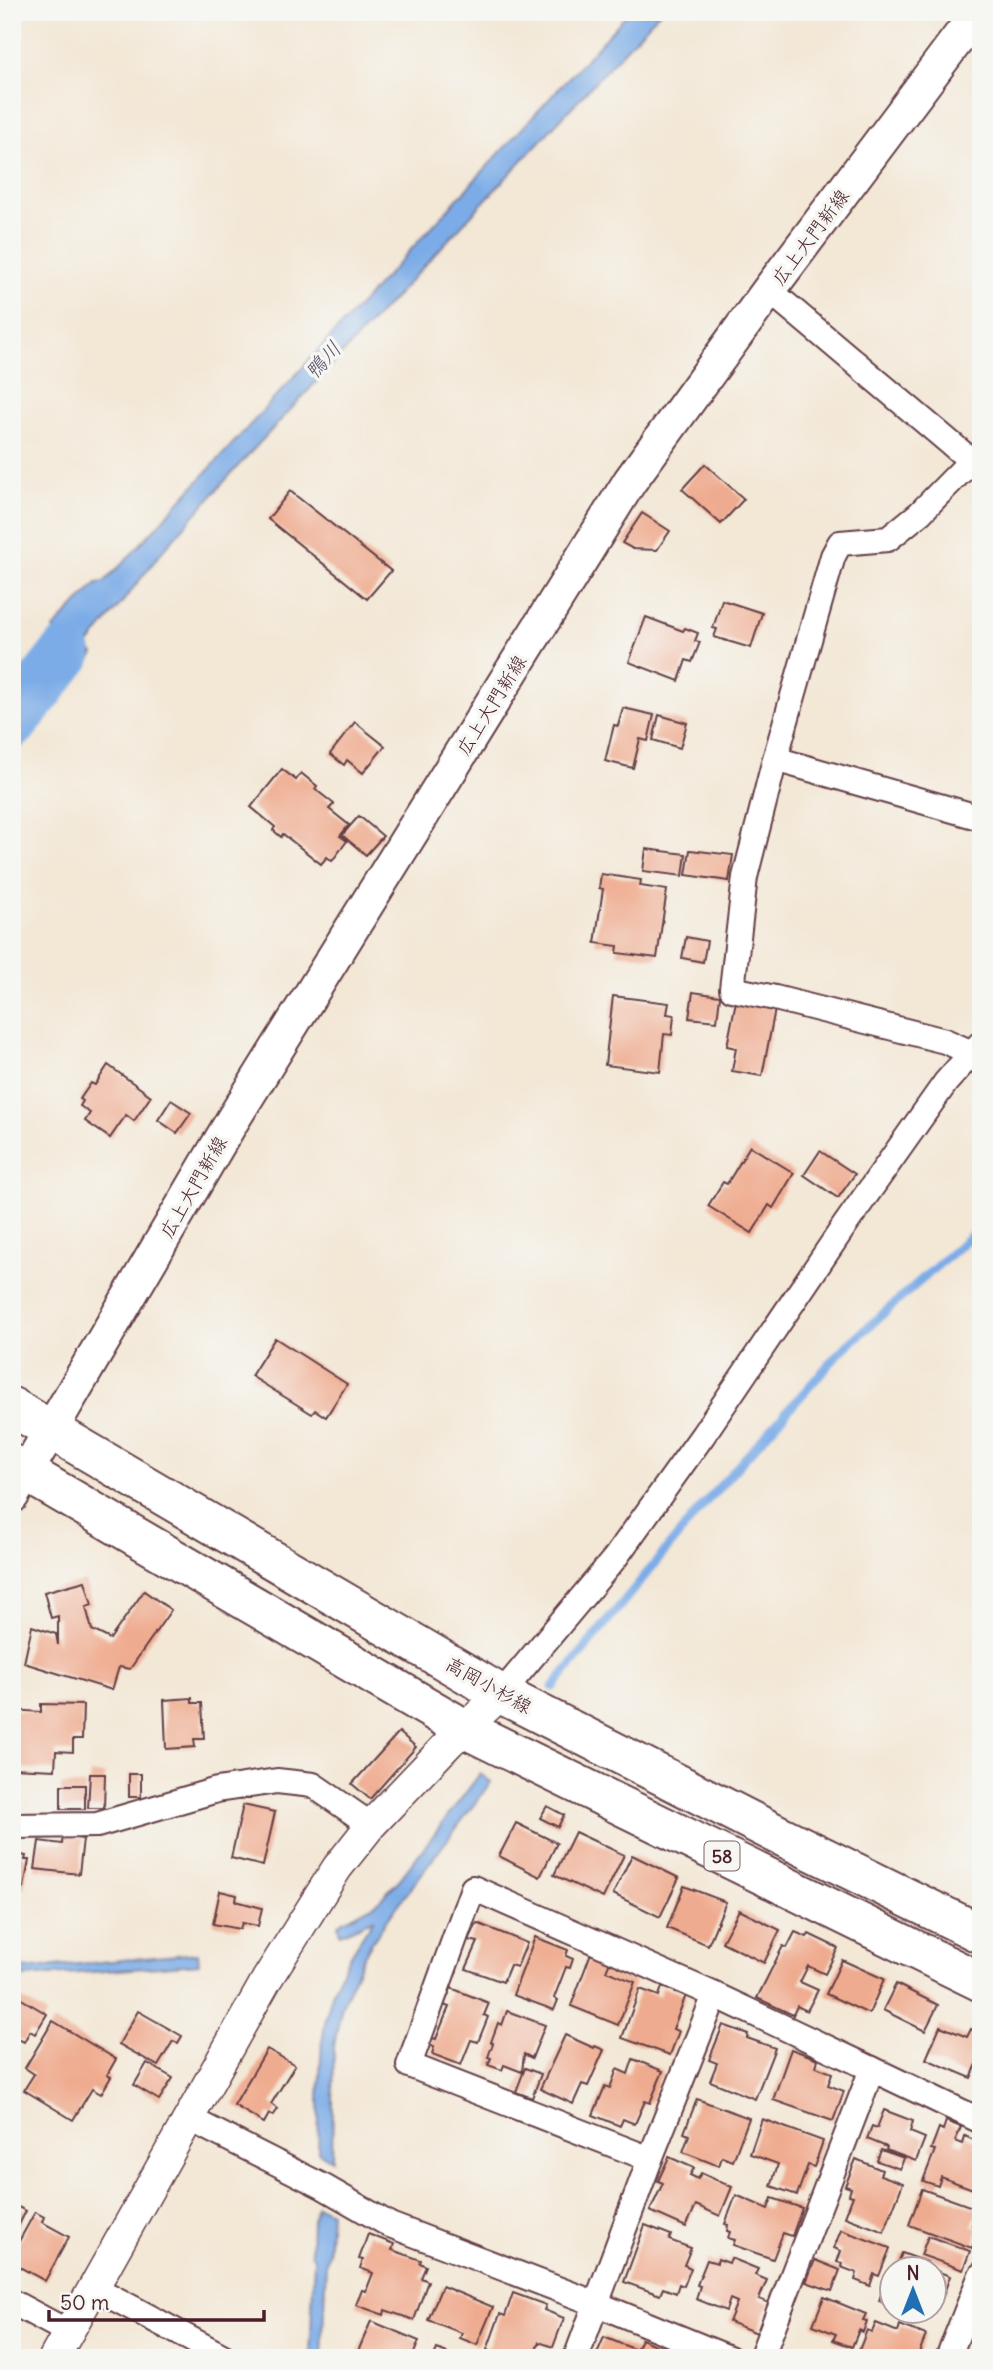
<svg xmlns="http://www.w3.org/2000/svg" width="993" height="2370" viewBox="0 0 993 2370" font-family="Delius,'Klee One',sans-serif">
	<rect width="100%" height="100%" fill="#f6f6f2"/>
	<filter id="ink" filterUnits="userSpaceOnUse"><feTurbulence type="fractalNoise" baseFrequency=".0143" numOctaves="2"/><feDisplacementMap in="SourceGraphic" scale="14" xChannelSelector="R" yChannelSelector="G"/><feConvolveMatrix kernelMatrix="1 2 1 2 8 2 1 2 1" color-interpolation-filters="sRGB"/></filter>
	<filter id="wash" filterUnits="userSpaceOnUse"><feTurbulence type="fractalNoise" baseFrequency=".00686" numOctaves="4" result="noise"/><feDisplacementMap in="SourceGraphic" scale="28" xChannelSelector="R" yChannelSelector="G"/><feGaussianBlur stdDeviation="1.57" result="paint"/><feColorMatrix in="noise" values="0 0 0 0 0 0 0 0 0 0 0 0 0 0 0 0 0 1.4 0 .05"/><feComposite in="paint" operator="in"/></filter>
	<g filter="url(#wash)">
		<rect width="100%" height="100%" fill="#f3e7d5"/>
		<g fill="#7cace7" stroke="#636689" stroke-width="2">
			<path d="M629 12H660L239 465 165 548 87 647 94 654 90 660 82 656 33 719 12 701 62 638 53 629 97 583 104 582 125 561Z"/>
			<path d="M480 1774 491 1782 386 1921 364 1955 348 1991 341 2009 334 2046 332 2160 318 2152C320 2104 317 2052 329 2005 336 1974 357 1945 374 1919L340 1934 338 1924 376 1904 400 1879Z"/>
			<path d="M198 1953 199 1964 12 1978V1970Z"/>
			<path d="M317 2206 331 2212 328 2257 326 2261 322 2358H310L314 2258 311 2254 312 2220Z"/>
		</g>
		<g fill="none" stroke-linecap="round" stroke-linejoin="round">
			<path stroke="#7cace7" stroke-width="9" d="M553 1687 705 1503 841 1351 981 1227"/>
			<path stroke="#7cace7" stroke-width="52" d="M12 723 66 654"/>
		</g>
		<g id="blocks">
			<g fill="#efab8f">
				<path d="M705 464 744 499 721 524 682 489Z"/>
				<path d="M290 491 391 571 367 599 268 519Z"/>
				<path d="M642 513 670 531 657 550 633 549 622 543Z"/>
				<path d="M722 600 762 613 751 648 714 637 717 629 713 628Z"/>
				<path d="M646 617 683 631 685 628 698 633 695 641 700 642 692 662 686 660 679 681 629 662Z"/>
				<path d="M623 708 654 715 648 741 640 739 633 768 605 761 614 725 618 726Z"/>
				<path d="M659 715 687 723 680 748 653 740Z"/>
				<path d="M355 722 385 746 363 773 347 760 344 765 330 754Z"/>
				<path d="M282 769 296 780 301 773 317 786 315 789 334 804 329 809 349 825 340 836 347 841 332 861 327 857 321 864 283 834 281 837 273 830 275 827 251 807Z"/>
				<path d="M359 816 383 836 366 855 342 835Z"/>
				<path d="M646 849 686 854 683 876 643 871Z"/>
				<path d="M690 850 733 855 729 881 686 875Z"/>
				<path d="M601 874 641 880 640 886 667 890 657 958 617 953 618 946 595 943 603 889 599 888Z"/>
				<path d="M686 937 707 941 703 962 682 958Z"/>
				<path d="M693 992 720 996 717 1021 689 1018Z"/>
				<path d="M613 996 669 1003 667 1014 674 1015 672 1035 664 1034 660 1072 605 1065Z"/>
				<path d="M736 1001 775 1009 762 1076 732 1071 736 1048 727 1046Z"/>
				<path d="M108 1065 151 1096 134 1121 126 1115 110 1138 85 1121 90 1113 80 1106 83 1101 80 1099 91 1083 95 1085Z"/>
				<path d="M171 1100 191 1113 177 1133 158 1120Z"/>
				<path d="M750 1146 794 1173 773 1208 769 1205 752 1233 708 1206 723 1182 727 1184Z"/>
				<path d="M820 1151 855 1174 838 1198 804 1175Z"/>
				<path d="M275 1338 347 1384 326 1417 315 1410 312 1414 251 1376Z"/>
				<path d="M85 1581 92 1605 86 1607 92 1630 110 1639 144 1591 171 1610 130 1669 119 1667 112 1690 24 1663 32 1626 56 1634 58 1645V1616L51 1618 44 1592Z"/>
				<path d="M192 1698V1703H202L204 1739H194L195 1747 166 1749 164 1700Z"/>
				<path d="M41 1704 83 1705 82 1739H73V1752L56 1751 55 1770 12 1768V1710L41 1712Z"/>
				<path d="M399 1732 416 1747 370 1799 352 1784Z"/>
				<path d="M90 1774H105L104 1808H88Z"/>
				<rect x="129" y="1774" width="12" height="23"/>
				<rect x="61" y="1785" width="24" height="24"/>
				<path d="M243 1805 275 1812 263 1866 231 1858Z"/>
				<path d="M547 1806 564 1815 558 1827 540 1818Z"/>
				<path d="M516 1823 557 1843 540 1877 499 1856Z"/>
				<path d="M575 1832 624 1855 603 1898 554 1875Z"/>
				<path d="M63 1836 83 1839 79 1874 35 1869 39 1841 62 1844Z"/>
				<path d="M12 1853 26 1856 25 1860H29L24 1888 18 1887 14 1909Z"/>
				<path d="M632 1855 679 1878 660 1917 613 1894Z"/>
				<path d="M684 1886 726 1902 708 1945 667 1928Z"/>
				<path d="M220 1891 237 1895 236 1901 262 1908 258 1926 242 1923 240 1929 213 1924Z"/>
				<path d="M739 1910 780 1930 764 1963 722 1942Z"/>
				<path d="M477 1923 527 1943 517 1967 510 1965 503 1982 466 1969 478 1942 469 1940Z"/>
				<path d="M795 1932 807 1937 809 1934 838 1948 825 1974 808 1966 800 1982 818 1990 807 2011 797 2006 793 2015 757 1998 783 1946 787 1948Z"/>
				<path d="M535 1937 568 1950 566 1956 573 1959 570 1968 566 1967 554 1998 558 2000 554 2010 513 1995Z"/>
				<path d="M591 1953 610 1961 606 1971 635 1982 618 2025 571 2006Z"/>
				<path d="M842 1960 884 1979 869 2014 826 1994Z"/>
				<path d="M896 1984 938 2005 925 2031 883 2010Z"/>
				<path d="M662 1987 686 1995 673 2029 679 2031 670 2055 622 2038 640 1989 659 1996Z"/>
				<path d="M451 1988 489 2003 484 2015 488 2017 478 2042 471 2040 461 2065 432 2054 434 2047 429 2045 432 2038 436 2039 449 2007 444 2005Z"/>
				<path d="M18 1997 47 2014 35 2034 30 2031 24 2042 12 2036V2007Z"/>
				<path d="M138 2011 182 2036 178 2043 173 2041 158 2066 119 2044Z"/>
				<path d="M507 2011 545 2025 532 2058 524 2054 522 2072 504 2065 502 2070 488 2065 491 2058 488 2057 493 2043 491 2042 498 2023 502 2025Z"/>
				<path d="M53 2021 116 2059 107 2075 111 2077 101 2094 92 2089 73 2120 24 2090 34 2074 25 2068Z"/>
				<path d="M723 2025 748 2034 747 2038 775 2048 755 2099 710 2081 717 2063 709 2060Z"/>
				<path d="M940 2026 967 2037 971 2029 981 2033V2055L971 2078 926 2059Z"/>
				<path d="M565 2035 594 2048 595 2046 604 2050 588 2086 582 2084 573 2104 540 2089Z"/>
				<path d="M267 2049 295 2065 271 2104 278 2109 273 2116 269 2114 264 2123 234 2105Z"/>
				<path d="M791 2049 818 2059 816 2067 832 2073 828 2085 844 2091 833 2121 773 2100Z"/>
				<path d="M633 2059 663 2071 650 2103 645 2101 635 2124 623 2119 620 2126 593 2115 605 2086 610 2088 617 2069 628 2074Z"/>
				<path d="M147 2063 173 2078 159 2100 134 2085Z"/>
				<path d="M525 2068 541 2074 532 2098 516 2092Z"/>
				<path d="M697 2099 749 2118 733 2161 722 2157 719 2166 683 2152 689 2135 684 2133Z"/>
				<path d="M884 2110 913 2121 910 2132 925 2138 916 2161 886 2150 887 2147 867 2139 872 2126 877 2128Z"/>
				<path d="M762 2119 823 2141 814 2167 808 2165 797 2195 771 2186 778 2164 750 2154Z"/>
				<path d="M946 2121 961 2127 955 2141 963 2144 965 2136 976 2141 974 2146 981 2148V2192L941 2177 938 2186 923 2181 935 2150 931 2149 939 2128 943 2130Z"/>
				<path d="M881 2150 904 2158 900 2169 877 2161Z"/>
				<path d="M669 2157 694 2168 690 2175 698 2179 701 2173 732 2187 720 2216 696 2205 686 2227 650 2211 663 2183 658 2181Z"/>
				<path d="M856 2159 882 2170 880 2175 903 2183 884 2232 845 2217 853 2196 849 2195 851 2188 845 2186Z"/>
				<path d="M922 2189 978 2209 972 2225 979 2228 972 2248 909 2225Z"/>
				<path d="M736 2195 768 2209 772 2198 802 2208 792 2236 783 2233 773 2259 733 2245 735 2240 728 2238 730 2232 727 2231 728 2225 725 2224Z"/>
				<path d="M12 2204 26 2211 12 2238Z"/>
				<path d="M35 2212 44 2217 42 2222 69 2237 45 2281 12 2263V2254Z"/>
				<path d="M645 2225 671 2235 669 2240 691 2248 684 2265 691 2268 684 2286 679 2284 676 2293 663 2288 660 2295 624 2282Z"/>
				<path d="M841 2230 890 2248 879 2276 874 2274 870 2286 855 2280 857 2273 841 2267 842 2263 837 2262 841 2251 834 2248Z"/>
				<path d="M368 2234 394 2244 392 2250 421 2260 420 2263 426 2266 421 2278 428 2281 414 2320 385 2310 384 2315 356 2305 362 2290 366 2291 373 2273 360 2268 363 2260 359 2259Z"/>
				<path d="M928 2236 970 2251 963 2270 921 2255Z"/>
				<path d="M902 2253 927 2262 925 2268H896Z"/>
				<path d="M731 2258 758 2269 755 2275 767 2280 759 2299 769 2303 757 2333 729 2322 737 2302 730 2299 726 2311 696 2299 700 2286 697 2285 707 2260 717 2263 718 2259 729 2263Z"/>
				<path d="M815 2260 840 2270 832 2291 806 2282Z"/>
				<path d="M934 2270 950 2276 943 2296 934 2293Z"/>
				<path d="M889 2271 892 2272V2306L879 2301Z"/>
				<path d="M442 2286 493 2307 477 2345 460 2338 462 2333 428 2320Z"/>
				<path d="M513 2293 546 2305 544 2310 564 2318 553 2347 539 2342 533 2358H489L491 2352 487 2350 500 2314 505 2316Z"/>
				<path d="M824 2297 866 2314 863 2320 867 2321 863 2332 859 2330 852 2347 833 2340 836 2334 813 2325Z"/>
				<path d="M371 2321 419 2341 412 2358H361L356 2356Z"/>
				<path d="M876 2323 898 2332 900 2325 926 2335 917 2358H856L867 2330 872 2332Z"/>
				<path d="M604 2337 636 2350 641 2339 667 2350 664 2358H595Z"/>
				<path d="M437 2349 460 2358H433Z"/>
			</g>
		</g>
	</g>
	<g filter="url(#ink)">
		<use href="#blocks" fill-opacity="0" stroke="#633d44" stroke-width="2"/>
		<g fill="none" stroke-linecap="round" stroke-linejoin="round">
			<g stroke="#633d44" stroke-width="28">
				<g id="minor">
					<path d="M769 290 981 469"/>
					<path d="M971 461 920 513 888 539 840 543 833 556 775 759 745 877 732 989 775 998 945 1041 972 1053"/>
					<path d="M775 759 981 818"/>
					<path d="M501 1694 615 1558 703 1435 845 1225 946 1082 980 1044"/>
					<path d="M12 1826 97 1825 217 1790 277 1781 313 1785 371 1825"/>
					<path d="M473 1888 715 1995 650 2159 409 2065Z"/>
					<path d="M715 1995 872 2069 761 2358"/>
					<path d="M872 2069 981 2121"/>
					<path d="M190 2119 324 2187 390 2225 597 2304 729 2358"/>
					<path d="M93 2287 226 2358"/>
					<path d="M12 2302 68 2332"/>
					<path d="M576 2358 650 2159"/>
					<path d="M948 2358 981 2275"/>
				</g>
			</g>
			<g stroke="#633d44" stroke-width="33">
				<path id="tertiary" d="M54 2358 267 1979 337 1868 371 1825 450 1742 501 1694"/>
			</g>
			<g stroke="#633d44" stroke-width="37">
				<path id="secondary" d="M12 1496 232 1121 630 481 769 290 978 12"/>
			</g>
			<g stroke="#633d44" stroke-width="42">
				<g id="primary">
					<path d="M12 1407 501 1694 777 1834 981 1934"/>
					<path d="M12 1464 465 1729 981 1982"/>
				</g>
			</g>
			<use href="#minor" stroke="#fff" stroke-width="24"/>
			<use href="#tertiary" stroke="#fff" stroke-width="30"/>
			<use href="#secondary" stroke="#fff" stroke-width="33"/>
			<use href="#primary" stroke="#fff" stroke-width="38"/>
		</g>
	</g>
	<g text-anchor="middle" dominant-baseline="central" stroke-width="7" stroke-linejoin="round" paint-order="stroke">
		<rect fill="#f6f6f2" stroke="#7e6067" stroke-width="2" x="704.5" y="1841.5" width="35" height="29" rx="5"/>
		<g font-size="18" font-weight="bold" fill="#4a1f2b">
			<text x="722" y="1856">58</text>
		</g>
		<g font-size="19" fill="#4a1f2b" stroke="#f6f6f2">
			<text transform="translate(810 237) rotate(-53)">広上大門新線</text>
			<text transform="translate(491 705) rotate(-58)">広上大門新線</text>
			<text transform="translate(193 1187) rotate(-60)">広上大門新線</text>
			<text transform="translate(489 1685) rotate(29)">高岡小杉線</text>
		</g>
		<g font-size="21" font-style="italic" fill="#5c506d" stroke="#f6f6f2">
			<text transform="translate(323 360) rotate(-48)">鴨川</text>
		</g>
	</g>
	<rect width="993" height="2370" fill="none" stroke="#f6f6f2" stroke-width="42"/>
	<g transform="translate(913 2290)"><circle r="33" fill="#f6f6f2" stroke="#b1a0a2" stroke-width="2"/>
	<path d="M0-5L12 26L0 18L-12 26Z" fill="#1f6fb2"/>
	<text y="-10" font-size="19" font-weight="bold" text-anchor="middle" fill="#4a1f2b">N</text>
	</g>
	<path d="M49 2310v10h215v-10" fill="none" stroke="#4a1f2b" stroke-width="3.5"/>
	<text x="60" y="2310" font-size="21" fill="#4a1f2b" stroke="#f6f6f2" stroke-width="5" paint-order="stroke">50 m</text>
</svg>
